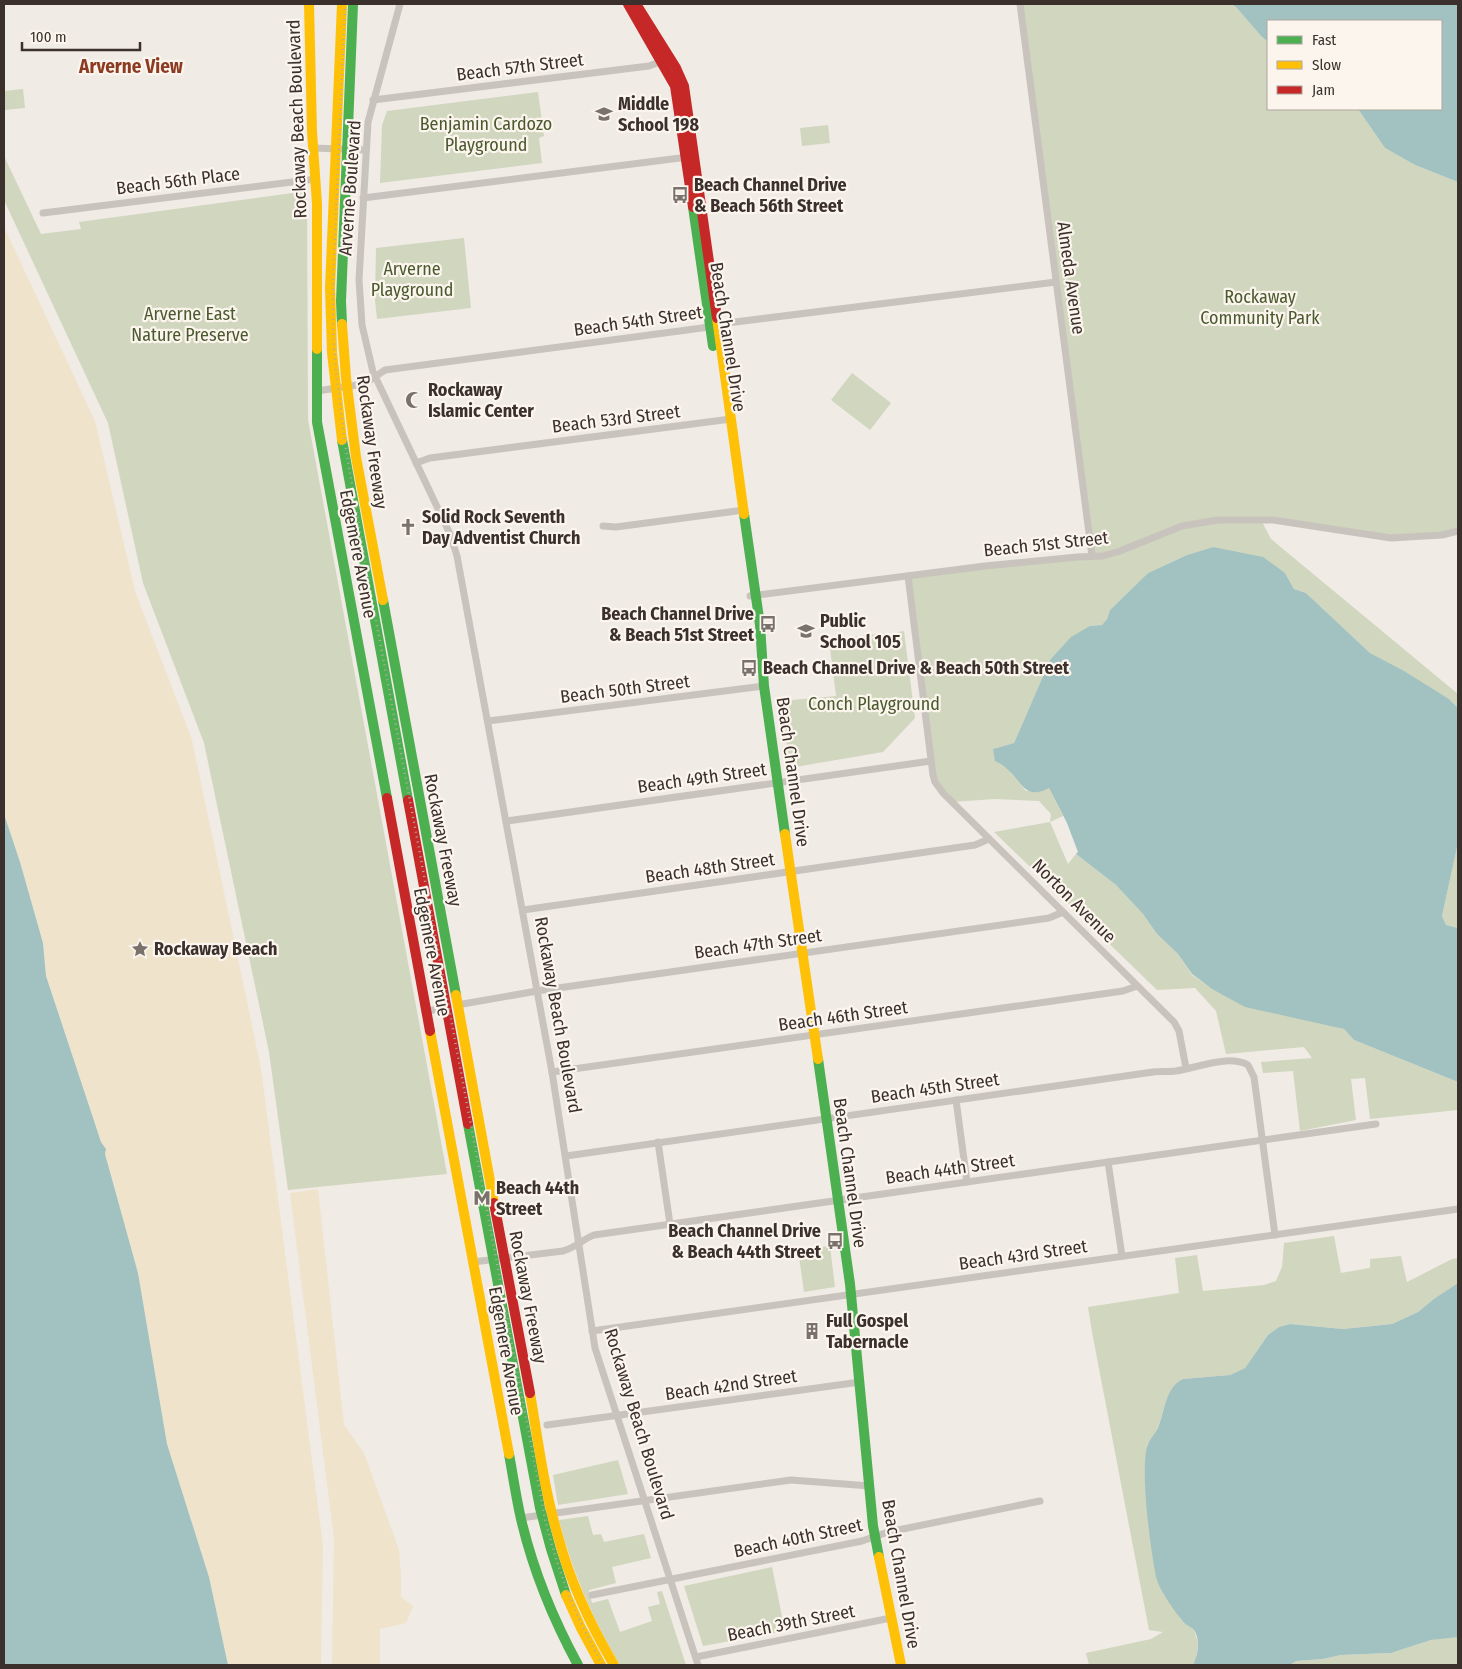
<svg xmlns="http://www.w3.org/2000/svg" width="1462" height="1669" viewBox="0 0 1462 1669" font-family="'Fira Sans Condensed',sans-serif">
	<rect width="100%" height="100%" fill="#f0ebe5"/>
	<g fill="#d1d6bf">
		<path d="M1020 4H1231L1236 7 1261 36 1268 42V109H1358L1385 148 1415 165 1458 182V531L1396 538 1261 520 1271 539 1458 694V708L1449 699 1370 653 1306 593 1294 589 1285 573 1213 547 1187 555 1148 573 1110 610 1107 619 1102 625 1090 626 1050 660 1014 743 993 749 996 761 1007 768 1026 791 1049 788 1063 816 1050 822 1068 864 1076 854 1116 885 1143 914 1157 934 1178 954 1192 975 1212 989 1344 1029 1354 1040 1458 1082V1110L1370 1119 1365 1078 1351 1079 1356 1120 1300 1131 1293 1071 1263 1073 1261 1062 1312 1058 1304 1047 1226 1054 1216 1011 1195 988 1157 990 994 832 1050 822 1051 814 1039 801 995 799 952 802 935 782 908 576 1091 556Z"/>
		<path d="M23 89 25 108 4 110V91Z"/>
		<path d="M538 92 544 136 539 138 542 163 380 183 382 125 387 111Z"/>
		<path d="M828 125 830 143 802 146 800 128Z"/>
		<path d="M4 156 41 234 81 229 79 222 307 191 308 420 447 1174 288 1190 269 1052 204 743 143 583 108 423 4 200Z"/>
		<path d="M464 238 471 308 377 319 375 300 376 248Z"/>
		<path d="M852 373 891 403 870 430 831 400Z"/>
		<path d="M904 631 915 718 883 752 789 768 782 701 836 696 829 640 885 633 886 639H893L898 632Z"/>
		<path d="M1458 843V928L1446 925 1442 916Z"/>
		<path d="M1334 1236 1341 1273 1370 1268V1259L1401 1256 1407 1282 1452 1259 1458 1258V1283L1435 1299 1418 1312 1392 1324 1343 1329 1290 1324 1279 1327 1268 1335 1245 1368 1230 1375 1183 1379C1167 1387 1165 1408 1159 1424 1157 1432 1151 1439 1147 1445L1157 1579 1182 1621 1194 1630 1198 1643 1196 1659 1193 1665H1089L1086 1653 1151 1639 1163 1632 1149 1630 1092 1332 1088 1307 1179 1293 1175 1258 1197 1255 1203 1291 1264 1285 1276 1281 1282 1267 1284 1243Z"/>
		<path d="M830 1246 835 1287 804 1292 798 1249Z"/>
		<path d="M618 1460 628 1494 558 1505 553 1475Z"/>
		<path d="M588 1516 593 1535 601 1534 604 1542 644 1534 651 1558 612 1567 616 1583 589 1590 592 1603 608 1599 620 1632 652 1621 648 1607 660 1604 657 1592 662 1591 686 1665H620C593 1620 572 1571 559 1520Z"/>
		<path d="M772 1567 785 1631 703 1646 684 1586Z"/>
		<path d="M1449 1637H1458V1665H1290L1296 1661 1323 1659 1341 1655 1391 1653 1431 1640Z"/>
	</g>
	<g fill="#efe3cc">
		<path d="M4 227 95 421 135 591 192 740 261 1068 323 1545 321 1665H228L209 1577 167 1444 138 1273 105 1154 106 1149 101 1142 46 976 43 943 20 862 4 814Z"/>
		<path d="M318 1189 344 1425 364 1453 399 1550 401 1577V1597L413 1606 406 1623 380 1629V1665H332L334 1539 290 1193Z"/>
	</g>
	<g fill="#a1c2c1">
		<path d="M1231 4H1458V182L1415 165 1385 148 1358 109H1441V21H1268V42L1261 36 1236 7Z"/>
		<path d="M1213 547 1263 557 1285 573 1294 589 1306 593 1370 653 1404 671 1449 699 1458 708V843L1442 916 1446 925 1458 928V1082L1354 1040 1344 1029 1245 1007 1212 989 1192 974 1178 954 1157 934 1143 914 1116 885 1076 854 1078 852 1067 823 1049 788C1024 801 1022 781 1006 768 1003 765 999 763 995 761L993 749 1014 743 1050 660 1071 637 1090 626 1102 625 1107 619 1110 610 1148 573 1187 555Z"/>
		<path d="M4 814 20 862 43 943 46 976 101 1142 106 1149 105 1154 138 1273 167 1444 209 1577 228 1665H4Z"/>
		<path d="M1458 1283V1637L1431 1640 1391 1653 1341 1655 1323 1659 1296 1661 1290 1665H1193C1198 1655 1201 1638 1193 1629 1189 1626 1184 1624 1181 1619 1173 1609 1159 1589 1156 1577 1151 1552 1139 1466 1148 1444 1151 1437 1157 1432 1159 1425 1165 1409 1166 1387 1183 1379L1230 1375 1245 1368 1268 1335 1279 1327 1290 1324 1343 1329 1392 1324 1418 1312 1434 1299Z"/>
	</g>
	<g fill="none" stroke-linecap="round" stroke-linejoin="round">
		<g stroke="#c9c3be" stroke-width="7">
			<path d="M400 4 368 122 359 280 362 325 373 372 450 534 457 556 552 1072 595 1348 698 1665"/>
			<path d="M1020 4 1092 556"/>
			<path d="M373 100 649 66 665 60"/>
			<path d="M313 148 366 150"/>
			<path d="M363 198 688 157"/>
			<path d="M43 213 316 179"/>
			<path d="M317 391 364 384 385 370 702 328 727 323 1056 282"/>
			<path d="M416 463 430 458 731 419"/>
			<path d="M603 526 616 527 744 510"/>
			<path d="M908 576 933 775 935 782 943 793 1174 1022 1179 1031 1186 1068"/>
			<path d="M750 596 985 566 1077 557 1103 556 1120 551 1182 526 1218 520H1273L1391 538 1442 535 1458 531"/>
			<path d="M488 721 764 686"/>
			<path d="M507 821 931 761"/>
			<path d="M523 910 975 845 989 839"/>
			<path d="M457 1005 537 991 1049 918 1063 912"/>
			<path d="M427 1011 446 1008"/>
			<path d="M552 1072 1123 991 1137 986"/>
			<path d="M956 1100 967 1182"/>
			<path d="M658 1142 670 1224"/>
			<path d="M566 1156 1153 1072C1160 1071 1168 1072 1176 1071 1197 1068 1228 1054 1248 1065L1254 1077 1275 1235"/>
			<path d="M1108 1162 1122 1256"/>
			<path d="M473 1262 563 1251C575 1248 583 1239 594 1235L1376 1124"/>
			<path d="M592 1331 1458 1209"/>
			<path d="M547 1425 860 1382"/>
			<path d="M521 1518 791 1480 870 1486"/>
			<path d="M592 1595 862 1541 888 1532 1040 1501"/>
			<path d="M696 1657 891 1618"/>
		</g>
		<g stroke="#4caf50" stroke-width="10">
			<path d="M693 207 713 346"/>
			<path d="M342 324 341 301 353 4"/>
			<path d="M317 349V422L387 798"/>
			<path d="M342 440 408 800"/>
			<path d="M744 514 760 625 764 686 785 834"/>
			<path d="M383 600 456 995"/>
			<path d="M818 1059 850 1284 873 1526 879 1557"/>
			<path d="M468 1124 540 1508 551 1549 566 1595"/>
			<path d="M509 1454C513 1476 516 1497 521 1519 533 1570 553 1619 578 1665"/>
		</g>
		<g stroke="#ffc107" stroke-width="10">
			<path d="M309 4 312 131 317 204V349"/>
			<path d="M717 318 744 514"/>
			<path d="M342 324 346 378 356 457 383 600"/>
			<path d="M342 440 332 353 330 288 342 4"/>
			<path d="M785 834 818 1059"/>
			<path d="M456 995 494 1203"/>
			<path d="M430 1031 509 1454"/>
			<path d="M530 1393C538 1440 544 1489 558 1536 570 1582 590 1624 614 1665"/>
			<path d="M879 1557 901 1665"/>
			<path d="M566 1595 581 1628 601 1665"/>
		</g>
		<g stroke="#c62828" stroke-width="10">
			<path d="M628 4 675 86 693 207"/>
			<path d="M636 4 676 68 684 86 717 318"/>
			<path d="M387 798 430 1031"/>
			<path d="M408 800 468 1124"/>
			<path d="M494 1203 530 1393"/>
		</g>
		<path stroke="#b1aca8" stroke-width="2.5" stroke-dasharray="1 4" stroke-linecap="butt" d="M345 4 333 283V332L336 371 345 444 369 583 545 1519C558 1571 576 1619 603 1665"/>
	</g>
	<defs>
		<g id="school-bare" transform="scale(1.35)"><path d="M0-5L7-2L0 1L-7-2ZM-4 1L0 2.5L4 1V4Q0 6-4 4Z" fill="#7a716c" stroke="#fbf5ee" stroke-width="2.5" paint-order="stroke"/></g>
		<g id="bus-bare" transform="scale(1.35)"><path d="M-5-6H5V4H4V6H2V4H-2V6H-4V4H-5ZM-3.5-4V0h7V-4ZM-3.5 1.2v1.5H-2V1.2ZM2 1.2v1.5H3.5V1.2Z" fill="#7a716c" stroke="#fbf5ee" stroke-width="2.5" paint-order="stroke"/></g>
		<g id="mosque-bare" transform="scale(1.35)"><path d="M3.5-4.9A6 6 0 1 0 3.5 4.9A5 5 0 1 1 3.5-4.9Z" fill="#7a716c" stroke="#fbf5ee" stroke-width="2.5" paint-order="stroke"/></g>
		<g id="church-bare" transform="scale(1.35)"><path d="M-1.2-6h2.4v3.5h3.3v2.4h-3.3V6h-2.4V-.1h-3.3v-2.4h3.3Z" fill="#7a716c" stroke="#fbf5ee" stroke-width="2.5" paint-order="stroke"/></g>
		<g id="sight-bare" transform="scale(1.35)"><path d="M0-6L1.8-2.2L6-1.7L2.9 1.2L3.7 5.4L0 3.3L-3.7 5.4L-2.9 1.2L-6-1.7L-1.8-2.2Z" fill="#7a716c" stroke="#fbf5ee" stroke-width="2.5" paint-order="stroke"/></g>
		<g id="metro-bare" transform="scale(1.35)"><path d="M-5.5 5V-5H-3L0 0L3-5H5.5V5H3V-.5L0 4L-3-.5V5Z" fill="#7a716c" stroke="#fbf5ee" stroke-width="2.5" paint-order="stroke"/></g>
		<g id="building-bare" transform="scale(1.35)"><path d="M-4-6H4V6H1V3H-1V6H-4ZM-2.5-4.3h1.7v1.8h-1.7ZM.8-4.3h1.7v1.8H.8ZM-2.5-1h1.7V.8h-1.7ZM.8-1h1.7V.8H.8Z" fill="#7a716c" stroke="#fbf5ee" stroke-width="2.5" paint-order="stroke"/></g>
	</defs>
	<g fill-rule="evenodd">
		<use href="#school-bare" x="604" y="114"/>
		<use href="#bus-bare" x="680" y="195"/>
		<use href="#mosque-bare" x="414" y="400"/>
		<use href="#church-bare" x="408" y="527"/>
		<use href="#bus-bare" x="768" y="624"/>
		<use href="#school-bare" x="806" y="631"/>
		<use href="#bus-bare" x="749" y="668"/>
		<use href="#sight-bare" x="140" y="949"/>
		<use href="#metro-bare" x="482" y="1198"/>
		<use href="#bus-bare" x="835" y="1241"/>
		<use href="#building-bare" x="812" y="1331"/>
	</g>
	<g text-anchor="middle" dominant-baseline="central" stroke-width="4.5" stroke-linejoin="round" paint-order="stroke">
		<g font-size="18" fill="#3b302b" stroke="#fbf5ee">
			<text transform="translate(520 67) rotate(-7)">Beach 57th Street</text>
			<text transform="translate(297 119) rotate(-92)">Rockaway Beach Boulevard</text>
			<text transform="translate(178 181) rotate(-7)">Beach 56th Place</text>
			<text transform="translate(350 188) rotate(-86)">Arverne Boulevard</text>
			<text transform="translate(1071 278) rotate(82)">Almeda Avenue</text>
			<text transform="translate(638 321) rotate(-8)">Beach 54th Street</text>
			<text transform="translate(728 337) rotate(81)">Beach Channel Drive</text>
			<text transform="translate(616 419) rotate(-7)">Beach 53rd Street</text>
			<text transform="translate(372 442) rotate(82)">Rockaway Freeway</text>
			<text transform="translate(1046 544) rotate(-6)">Beach 51st Street</text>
			<text transform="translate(358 554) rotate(79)">Edgemere Avenue</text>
			<text transform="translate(625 689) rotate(-7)">Beach 50th Street</text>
			<text transform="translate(793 772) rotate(82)">Beach Channel Drive</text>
			<text transform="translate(702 778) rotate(-8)">Beach 49th Street</text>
			<text transform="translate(443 840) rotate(79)">Rockaway Freeway</text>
			<text transform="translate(710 868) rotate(-8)">Beach 48th Street</text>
			<text transform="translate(1074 901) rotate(45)">Norton Avenue</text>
			<text transform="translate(758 944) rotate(-8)">Beach 47th Street</text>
			<text transform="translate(432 952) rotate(79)">Edgemere Avenue</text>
			<text transform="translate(558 1015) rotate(80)">Rockaway Beach Boulevard</text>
			<text transform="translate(843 1016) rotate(-8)">Beach 46th Street</text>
			<text transform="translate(935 1088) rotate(-8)">Beach 45th Street</text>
			<text transform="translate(950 1169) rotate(-8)">Beach 44th Street</text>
			<text transform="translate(850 1173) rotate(82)">Beach Channel Drive</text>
			<text transform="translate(1023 1255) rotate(-8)">Beach 43rd Street</text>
			<text transform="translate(528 1297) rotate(79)">Rockaway Freeway</text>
			<text transform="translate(506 1351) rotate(80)">Edgemere Avenue</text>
			<text transform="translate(731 1385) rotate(-8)">Beach 42nd Street</text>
			<text transform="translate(639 1424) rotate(73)">Rockaway Beach Boulevard</text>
			<text transform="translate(798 1538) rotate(-12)">Beach 40th Street</text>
			<text transform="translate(901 1574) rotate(80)">Beach Channel Drive</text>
			<text transform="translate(791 1623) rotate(-11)">Beach 39th Street</text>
		</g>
		<g font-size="18" font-weight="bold" fill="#3b302b" stroke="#fbf5ee" text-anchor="start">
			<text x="618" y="104">Middle<tspan x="618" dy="21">School 198</tspan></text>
			<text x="694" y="185">Beach Channel Drive<tspan x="694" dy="21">&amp; Beach 56th Street</tspan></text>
			<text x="428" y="390">Rockaway<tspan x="428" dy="21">Islamic Center</tspan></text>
			<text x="422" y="517">Solid Rock Seventh<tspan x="422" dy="21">Day Adventist Church</tspan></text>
			<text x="754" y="614" text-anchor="end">Beach Channel Drive<tspan x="754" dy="21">&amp; Beach 51st Street</tspan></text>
			<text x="820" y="621">Public<tspan x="820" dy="21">School 105</tspan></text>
			<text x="763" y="668">Beach Channel Drive &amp; Beach 50th Street</text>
			<text x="154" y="949">Rockaway Beach</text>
			<text x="496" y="1188">Beach 44th<tspan x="496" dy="21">Street</tspan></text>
			<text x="821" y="1231" text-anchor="end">Beach Channel Drive<tspan x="821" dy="21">&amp; Beach 44th Street</tspan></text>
			<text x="826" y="1321">Full Gospel<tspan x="826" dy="21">Tabernacle</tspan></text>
		</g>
		<g font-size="18" fill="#4a5a2e" stroke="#fbf5ee">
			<text x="486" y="124">Benjamin Cardozo<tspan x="486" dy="21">Playground</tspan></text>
			<text x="412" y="269">Arverne<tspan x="412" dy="21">Playground</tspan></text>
			<text x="1260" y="297">Rockaway<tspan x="1260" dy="21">Community Park</tspan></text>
			<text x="190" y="314">Arverne East<tspan x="190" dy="21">Nature Preserve</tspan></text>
			<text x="874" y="704">Conch Playground</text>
		</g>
		<g font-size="19" font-weight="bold" fill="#8c3b22" stroke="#fbf5ee">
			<text x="131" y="66">Arverne View</text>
		</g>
	</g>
	<rect width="1462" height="1669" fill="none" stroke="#3b302b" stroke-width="10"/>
	<rect x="1267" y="20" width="175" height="90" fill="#fbf5ee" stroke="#aea6a0"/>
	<rect x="1277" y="36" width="25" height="8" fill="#4caf50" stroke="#aea6a0"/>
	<text x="1312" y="45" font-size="15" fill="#3b302b">Fast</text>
	<rect x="1277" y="61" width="25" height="8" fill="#ffc107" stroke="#aea6a0"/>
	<text x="1312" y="70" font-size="15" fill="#3b302b">Slow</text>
	<rect x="1277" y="86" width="25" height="8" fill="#c62828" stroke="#aea6a0"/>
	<text x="1312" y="95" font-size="15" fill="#3b302b">Jam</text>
	<path d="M22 42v8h118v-8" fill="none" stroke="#3b302b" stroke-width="2.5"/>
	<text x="30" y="42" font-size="15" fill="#3b302b" stroke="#fbf5ee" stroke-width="4" paint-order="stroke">100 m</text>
</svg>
